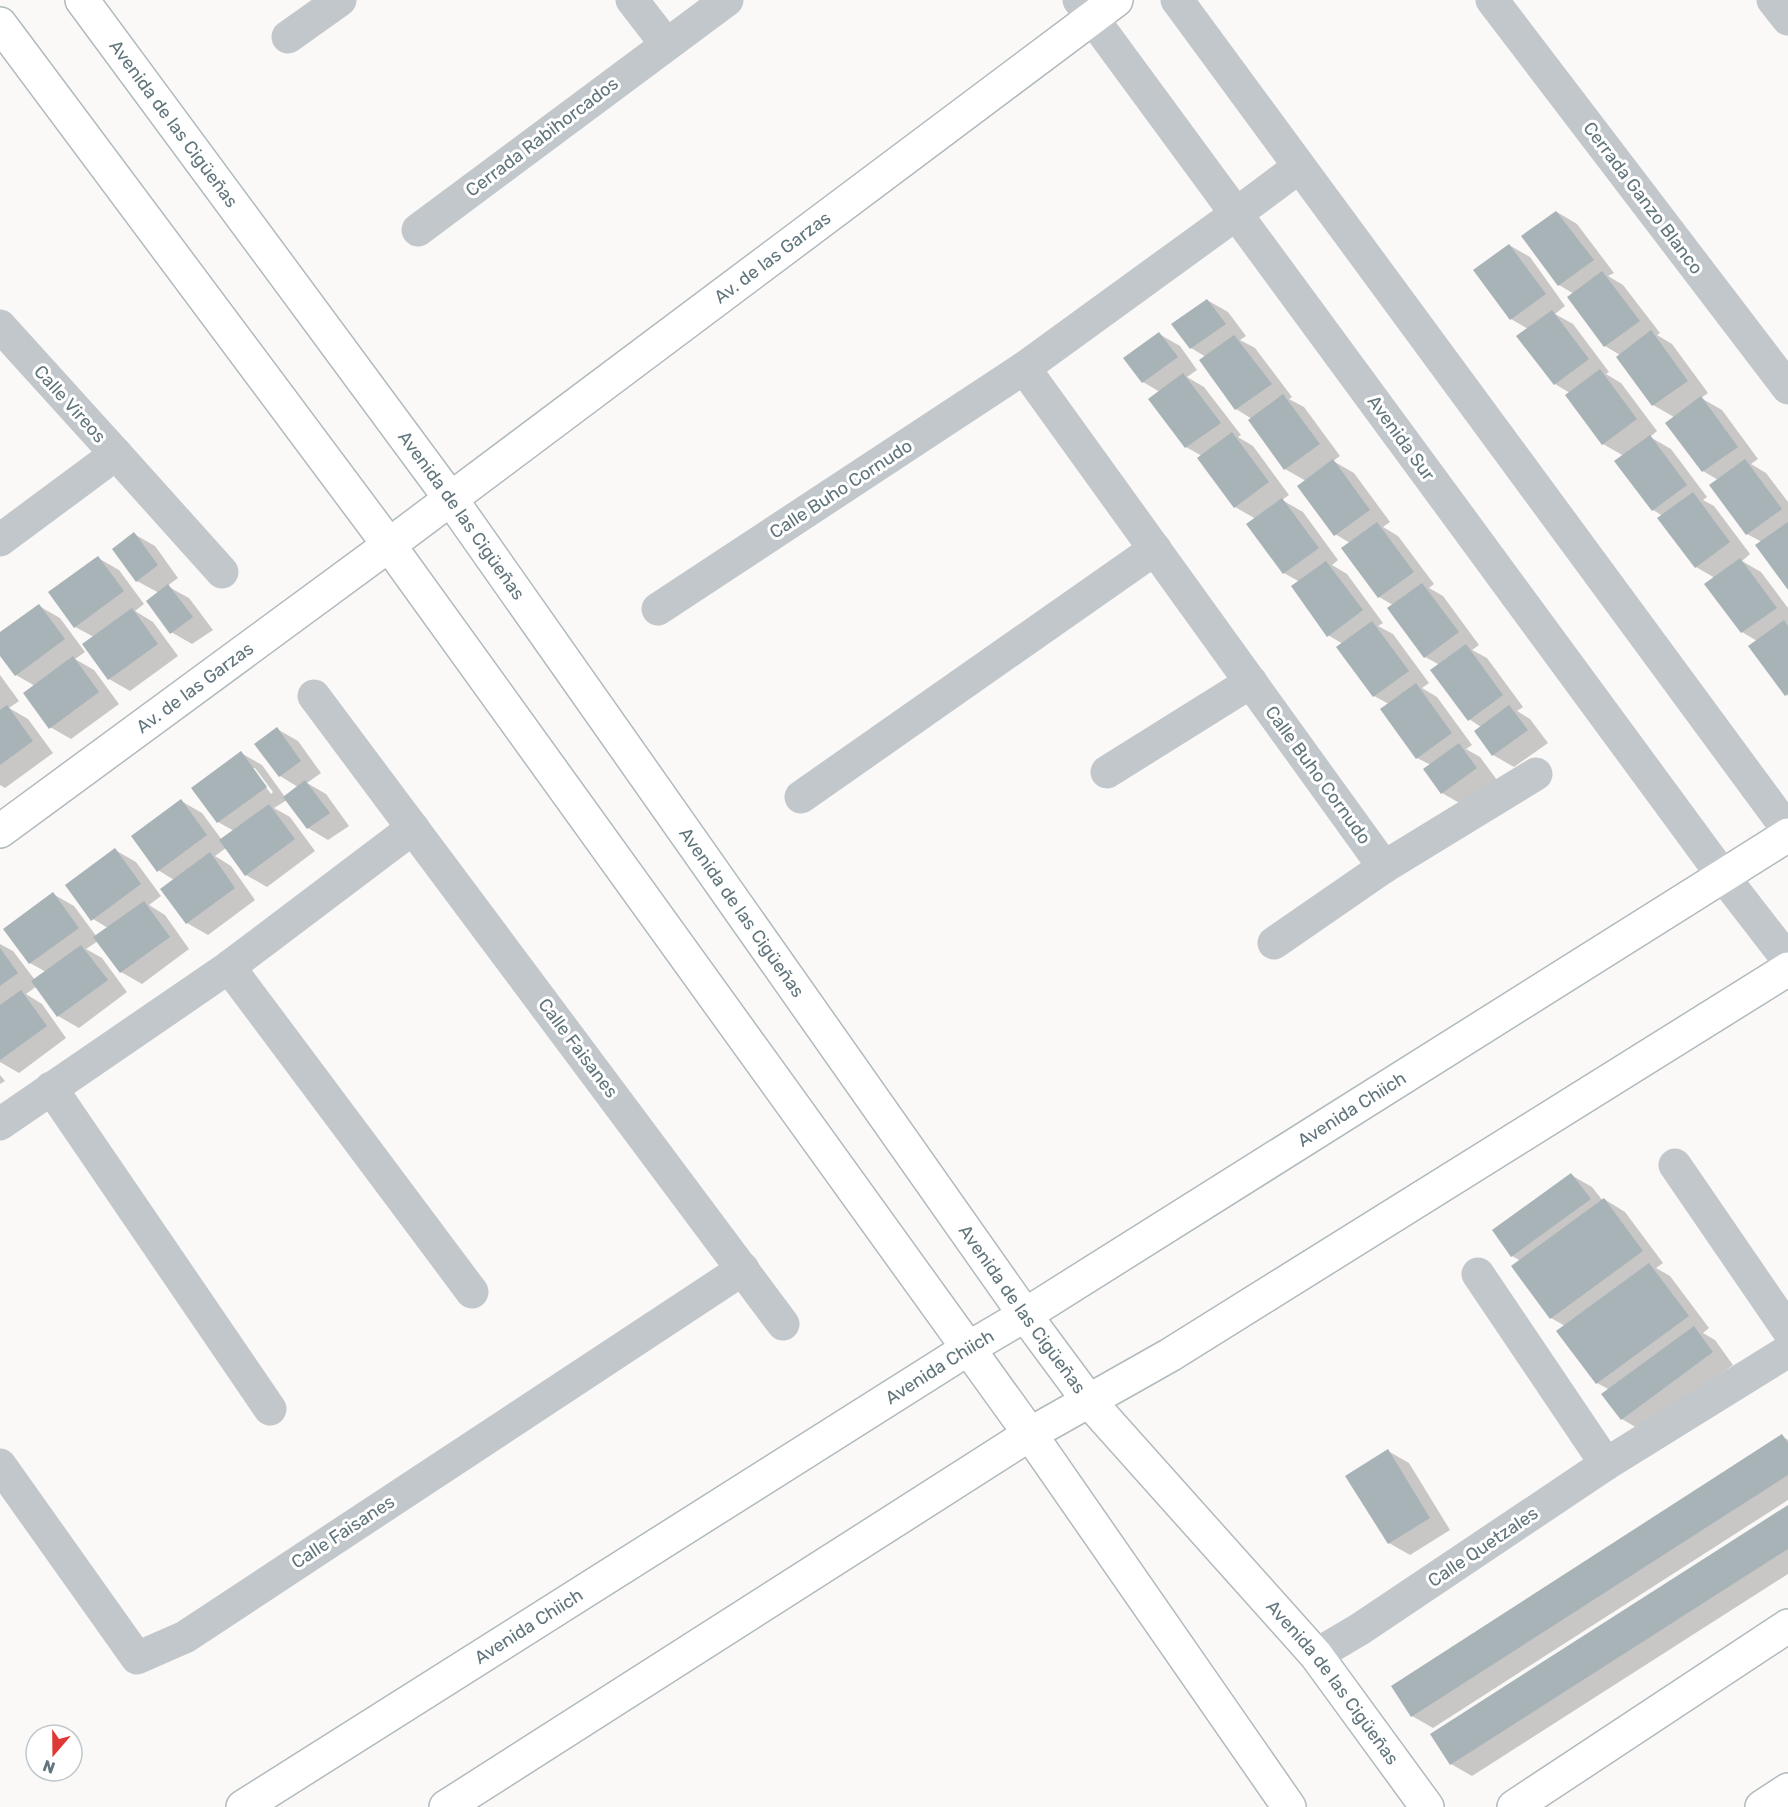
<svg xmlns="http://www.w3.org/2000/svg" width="1788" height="1807" viewBox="0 0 1788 1807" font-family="Rubik,sans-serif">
	<rect width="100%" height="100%" fill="#faf9f8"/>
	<g fill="#0003" fill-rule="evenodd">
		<path d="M1557 212 1577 224 1614 273 1608 276 1623 285 1660 333 1657 335 1672 344 1708 393 1701 398 1722 410 1758 459 1751 464 1766 473 1788 502V587L1762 542 1747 534 1718 480 1703 471 1674 417 1653 405 1618 357 1620 355 1605 346 1569 297 1574 294 1559 285Z"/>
		<path d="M1509 245 1530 257 1565 306 1555 314 1573 324 1609 372 1606 374 1621 383 1657 431 1650 437 1671 449 1707 497 1703 500 1714 506 1750 554 1742 561 1761 572 1788 608V696L1757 641 1742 632 1706 584 1715 578 1696 567 1663 516 1653 510 1624 456 1603 444 1570 393 1555 384 1528 329 1511 319Z"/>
		<path d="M1207 300 1228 312 1246 336 1240 340 1255 348 1292 397 1289 399 1304 407 1340 456 1333 461 1354 473 1390 522 1383 527 1398 536 1434 584 1429 588 1443 596 1479 645 1472 650 1487 658 1523 707 1517 711 1530 719 1548 743 1514 767 1493 755 1481 727 1469 719 1440 665 1425 657 1393 605 1379 597 1350 543 1335 534 1306 481 1285 469 1252 419 1236 409 1201 361 1206 357 1191 348 1173 325Z"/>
		<path d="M1159 334 1180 346 1197 370 1187 377 1204 387 1241 435 1238 437 1253 446 1289 495 1282 500 1303 512 1338 560 1332 565 1347 574 1383 623 1378 626 1393 634 1429 683 1422 688 1437 697 1472 745 1466 749 1480 757 1497 780 1463 805 1442 793 1425 769 1431 765 1417 758 1389 704 1374 696 1343 644 1328 635 1300 582 1284 573 1256 519 1235 507 1202 456 1186 447 1150 399 1160 392 1143 382Z"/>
		<path d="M134 534 155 546 178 578 167 586 189 598 213 630 192 644 171 632 159 593 137 581Z"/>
		<path d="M98 558 119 570 144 604 135 611 153 622 178 656 130 691 109 679 84 645 94 637 75 627Z"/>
		<path d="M39 606 60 618 85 652 75 659 94 670 119 704 71 739 50 727 35 686 16 675 0 654V634Z"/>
		<path d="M0 675 19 701 9 708 28 719 53 753 5 788 0 785Z"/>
		<path d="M277 729 298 741 321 773 307 783 326 794 349 826 328 840 308 828 287 800 274 808 290 817 315 851 267 887 246 875 226 848 215 856 231 866 255 900 208 935 187 923 174 880 158 870 181 801 202 813 222 840 234 831 218 822 241 753 262 765 285 797 298 787 280 776ZM252 768H255L273 792 271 794Z"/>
		<path d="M115 850 136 862 161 896 149 905 165 915 189 949 142 984 121 972 98 941 86 949 102 958 127 992 79 1028 58 1016 37 986 26 994 42 1004 66 1038 19 1073 0 1062V944L13 951 35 980 46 972 30 963 53 894 74 906 97 937 108 928 93 919Z"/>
		<path d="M0 1075 5 1081 0 1084Z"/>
		<path d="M1571 1175 1592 1187 1603 1201 1604 1199 1625 1212 1663 1263 1656 1268 1670 1276 1709 1328 1703 1333 1715 1340 1733 1365 1642 1431 1622 1419 1610 1390 1597 1383 1565 1326 1551 1318 1521 1261 1512 1256Z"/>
		<path d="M1782 1436 1788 1440V1500L1433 1728 1412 1716Z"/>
		<path d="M1388 1451 1409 1463 1450 1530 1410 1555 1389 1543Z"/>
		<path d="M1788 1506V1574L1472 1776 1451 1764Z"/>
	</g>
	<g fill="#a8b3b7">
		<path d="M1556 211 1594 260 1558 286 1521 236Z"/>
		<path d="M1509 244 1546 294 1510 320 1473 270Z"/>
		<path d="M1602 271 1640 321 1604 347 1567 297Z"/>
		<path d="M1207 299 1226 324 1190 349 1171 324Z"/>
		<path d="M1552 310 1589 359 1554 385 1516 336Z"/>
		<path d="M1651 330 1688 381 1652 406 1616 357Z"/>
		<path d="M1159 332 1178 357 1142 383 1123 358Z"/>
		<path d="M1234 335 1272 384 1235 410 1199 360Z"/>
		<path d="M1600 369 1637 419 1602 445 1565 395Z"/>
		<path d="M1183 373 1221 423 1185 448 1148 399Z"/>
		<path d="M1283 394 1320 444 1284 470 1248 420Z"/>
		<path d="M1701 396 1738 447 1702 472 1665 423Z"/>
		<path d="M1232 432 1269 482 1234 508 1197 458Z"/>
		<path d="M1650 435 1687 485 1652 511 1614 461Z"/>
		<path d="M1333 459 1370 510 1334 536 1297 486Z"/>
		<path d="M1745 459 1782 509 1746 535 1709 485Z"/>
		<path d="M1693 492 1730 542 1695 568 1657 518Z"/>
		<path d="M1282 498 1319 548 1283 574 1246 524Z"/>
		<path d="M1377 522 1414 572 1378 598 1341 548Z"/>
		<path d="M1788 522V590L1755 545Z"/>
		<path d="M134 532 158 565 136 582 112 549Z"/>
		<path d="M98 556 124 591 74 628 48 592Z"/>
		<path d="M1740 558 1777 608 1741 633 1704 584Z"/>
		<path d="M1326 561 1363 610 1327 637 1291 586Z"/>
		<path d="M1422 583 1459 632 1424 658 1387 608Z"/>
		<path d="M168 584 193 617 170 634 146 601Z"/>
		<path d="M39 604 65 639 15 676 0 656V632Z"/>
		<path d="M132 608 158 644 108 680 82 644Z"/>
		<path d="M1784 620 1788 626V694L1785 696 1748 646Z"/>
		<path d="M1372 621 1409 671 1373 697 1336 647Z"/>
		<path d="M1466 644 1503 695 1468 721 1430 670Z"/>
		<path d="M73 656 99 692 49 729 23 693Z"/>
		<path d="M1416 683 1452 733 1416 759 1380 709Z"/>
		<path d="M7 705 33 741 0 765V710Z"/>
		<path d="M1509 705 1528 730 1492 756 1474 731Z"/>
		<path d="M277 727 301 761 279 777 254 744Z"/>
		<path d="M1459 743 1477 768 1441 794 1423 769Z"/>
		<path d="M241 751 267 787 217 823 191 788Z"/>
		<path d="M305 780 330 813 307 829 283 797Z"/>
		<path d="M181 799 207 835 157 872 131 836Z"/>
		<path d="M269 804 295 839 245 876 219 840Z"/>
		<path d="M115 848 141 884 91 921 65 885Z"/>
		<path d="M210 852 235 888 186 924 160 889Z"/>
		<path d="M53 892 79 928 29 964 3 929Z"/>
		<path d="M144 901 170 937 120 973 93 937Z"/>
		<path d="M81 945 108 980 57 1017 31 981Z"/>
		<path d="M0 948 18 973 0 986Z"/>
		<path d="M21 990 47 1026 0 1060V1005Z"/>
		<path d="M1571 1173 1591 1199 1511 1257 1492 1230Z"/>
		<path d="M1604 1198 1643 1251 1550 1319 1511 1266Z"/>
		<path d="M1649 1263 1689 1316 1596 1384 1556 1331Z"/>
		<path d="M1694 1326 1713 1352 1621 1420 1601 1394Z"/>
		<path d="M1782 1434 1788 1443V1475L1411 1717 1391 1686Z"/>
		<path d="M1388 1449 1430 1518 1388 1544 1345 1476Z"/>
		<path d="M1788 1505V1549L1450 1765 1430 1734Z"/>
	</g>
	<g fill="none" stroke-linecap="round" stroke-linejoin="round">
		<g stroke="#b1babd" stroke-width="36">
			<g id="secondary">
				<path id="s1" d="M82 0 450 498 1025 1315 1088 1400 1316 1655 1427 1807"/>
				<path d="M0 24 389 545 1030 1434 1289 1807"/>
				<path id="s2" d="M0 831 389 545 1116 0"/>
				<path id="s3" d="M243 1807 969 1348 1025 1315 1788 835"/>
				<path d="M446 1807 1030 1434 1170 1355 1788 969"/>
				<path d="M1514 1807 1788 1626"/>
				<path d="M1762 1807 1788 1790"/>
			</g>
		</g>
		<g stroke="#c1c7ca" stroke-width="33">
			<path d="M632 0 666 44"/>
			<path d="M1492 0 1788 388"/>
			<path d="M1773 0 1788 19"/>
			<path d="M288 37 340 0"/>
			<path d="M418 230 727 0"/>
			<path d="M0 326 116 454 0 540"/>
			<path d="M1024 368 1384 867"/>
			<path d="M116 454 222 572"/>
			<path d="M658 609 1024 368 1236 214 1299 167"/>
			<path d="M314 696 783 1324"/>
			<path d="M1107 772 1251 682"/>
			<path d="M801 797 1155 549"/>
			<path d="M1274 943 1384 867 1536 774"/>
			<path d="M229 967 472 1292"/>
			<path d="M51 1088 270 1409"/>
			<path d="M0 1124 229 967 413 828"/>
			<path d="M1675 1165 1788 1330"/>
			<path d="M1478 1274 1606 1464"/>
			<path d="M0 1465 137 1658 185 1637 743 1269"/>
			<path d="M1316 1655 1360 1629 1606 1464 1788 1351"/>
		</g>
		<g stroke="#c1c7ca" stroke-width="33">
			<path d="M1079 0 1723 876 1788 960"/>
			<path d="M1177 0 1788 830"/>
		</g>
		<use href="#secondary" stroke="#fff" stroke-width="33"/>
	</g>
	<g text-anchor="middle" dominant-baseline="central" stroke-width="6" stroke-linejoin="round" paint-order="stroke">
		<g font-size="18" fill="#61757c" stroke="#fff">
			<text stroke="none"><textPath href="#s1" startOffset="154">Avenida de las Cigüeñas</textPath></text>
			<text transform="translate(542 137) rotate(-37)">Cerrada Rabihorcados</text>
			<text transform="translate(1643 198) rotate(53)">Cerrada Ganzo Blanco</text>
			<text stroke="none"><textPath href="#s2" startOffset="962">Av. de las Garzas</textPath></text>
			<text transform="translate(70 404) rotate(48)">Calle Vireos</text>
			<text transform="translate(1401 438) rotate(54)">Avenida Sur</text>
			<text transform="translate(841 489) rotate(-33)">Calle Buho Cornudo</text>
			<text stroke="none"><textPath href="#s1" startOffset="640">Avenida de las Cigüeñas</textPath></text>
			<text stroke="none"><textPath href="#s2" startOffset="242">Av. de las Garzas</textPath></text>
			<text transform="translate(1318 775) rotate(54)">Calle Buho Cornudo</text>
			<text stroke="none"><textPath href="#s1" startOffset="1126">Avenida de las Cigüeñas</textPath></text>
			<text transform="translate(578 1048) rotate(53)">Calle Faisanes</text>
			<text stroke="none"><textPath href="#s3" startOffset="1310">Avenida Chiich</textPath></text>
			<text stroke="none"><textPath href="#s1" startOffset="1612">Avenida de las Cigüeñas</textPath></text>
			<text stroke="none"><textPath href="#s3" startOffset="824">Avenida Chiich</textPath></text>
			<text transform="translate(343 1532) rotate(-33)">Calle Faisanes</text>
			<text transform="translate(1483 1547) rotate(-34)">Calle Quetzales</text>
			<text stroke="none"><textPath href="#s3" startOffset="338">Avenida Chiich</textPath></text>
			<text stroke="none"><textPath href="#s1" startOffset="2098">Avenida de las Cigüeñas</textPath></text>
		</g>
	</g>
	<g transform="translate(54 1753) rotate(200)"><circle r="28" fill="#ffffff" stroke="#c0c8cb" stroke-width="1.5"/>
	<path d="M0-4.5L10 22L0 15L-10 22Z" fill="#de3934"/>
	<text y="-9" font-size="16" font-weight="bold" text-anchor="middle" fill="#61757c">N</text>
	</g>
</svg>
